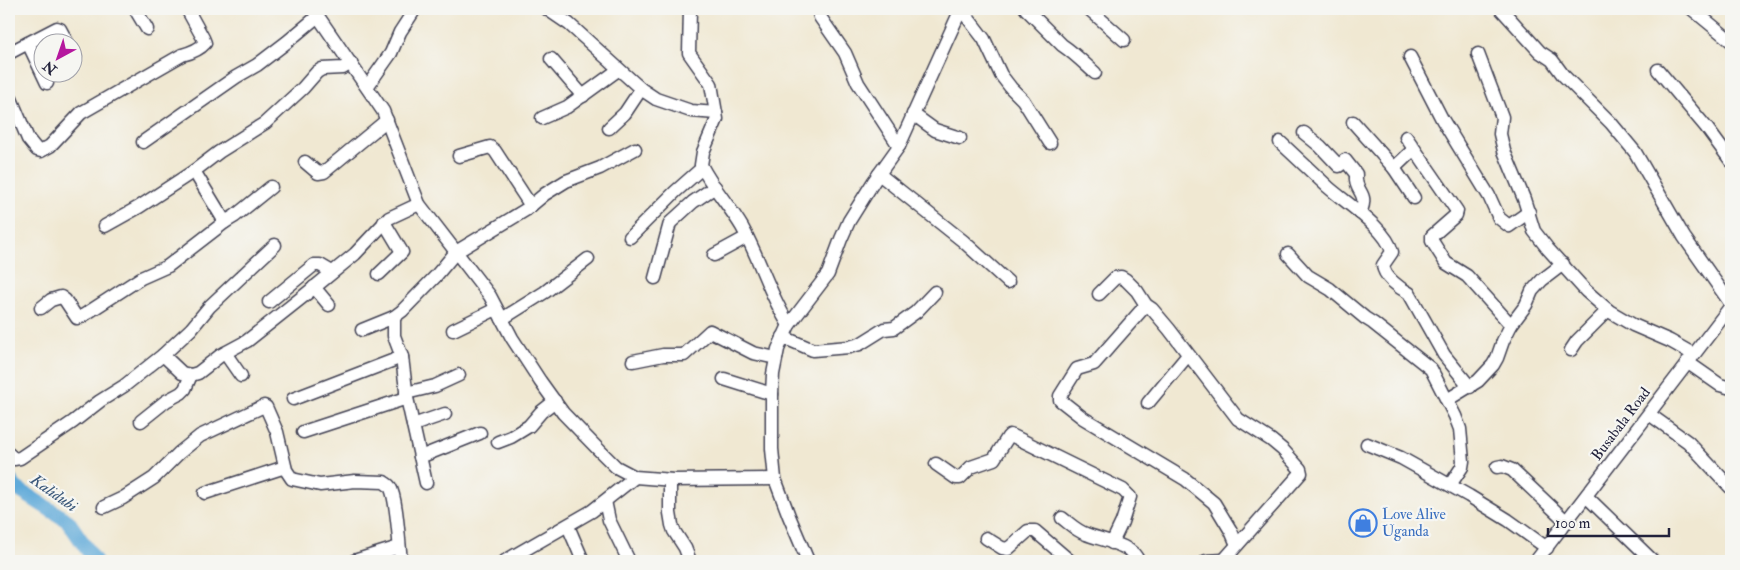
<svg xmlns="http://www.w3.org/2000/svg" width="1740" height="570" viewBox="0 0 1740 570" font-family="'IM FELL Double Pica',serif">
	<rect width="100%" height="100%" fill="#f6f6f2"/>
	<filter id="ink" filterUnits="userSpaceOnUse"><feTurbulence type="fractalNoise" baseFrequency=".02" numOctaves="2"/><feDisplacementMap in="SourceGraphic" scale="10" xChannelSelector="R" yChannelSelector="G"/><feConvolveMatrix kernelMatrix="1 2 1 2 8 2 1 2 1" color-interpolation-filters="sRGB"/></filter>
	<filter id="wash" filterUnits="userSpaceOnUse"><feTurbulence type="fractalNoise" baseFrequency=".0096" numOctaves="4" result="noise"/><feDisplacementMap in="SourceGraphic" scale="20" xChannelSelector="R" yChannelSelector="G"/><feGaussianBlur stdDeviation="1.12" result="paint"/><feColorMatrix in="noise" values="0 0 0 0 0 0 0 0 0 0 0 0 0 0 0 0 0 1.4 0 .05"/><feComposite in="paint" operator="in"/></filter>
	<g filter="url(#wash)">
		<rect width="100%" height="100%" fill="#f0e8d2"/>
		<g fill="none" stroke-linecap="round" stroke-linejoin="round">
			<path stroke="#61aad9" stroke-width="15" d="M9 479 16 488 68 521 95 561"/>
		</g>
	</g>
	<g filter="url(#ink)">
		<g fill="none" stroke-linecap="round" stroke-linejoin="round">
			<g stroke="#414052" stroke-width="15">
				<g id="minor">
					<path d="M135 9 147 29"/>
					<path d="M313 9 383 111 419 204 490 296 512 338 540 381 563 413 597 448 616 467 635 477 673 480 775 479"/>
					<path d="M547 9 569 24 641 89 656 99 691 111 716 113"/>
					<path d="M690 9 689 53 711 84 717 119 703 152 701 165C712 187 729 205 742 227 760 259 769 294 789 325"/>
					<path d="M821 9 819 13 820 17 845 53 858 83 899 146"/>
					<path d="M961 9 984 39 1001 75 1011 88 1023 100 1050 143"/>
					<path d="M1026 9 1062 45C1074 53 1084 63 1095 73"/>
					<path d="M1089 9 1124 40"/>
					<path d="M1501 9 1540 52 1552 60 1563 75 1611 123 1635 152 1684 237 1731 304"/>
					<path d="M1692 9 1731 41"/>
					<path d="M28 43 57 28 60 29 67 42"/>
					<path d="M9 53 28 43 47 83"/>
					<path d="M72 53 75 57"/>
					<path d="M1478 54 1502 117 1500 134 1504 151 1524 199 1534 231 1548 249 1586 291 1609 311 1633 325 1670 341 1693 354"/>
					<path d="M1410 57 1442 119 1489 196 1499 218 1509 226 1529 212"/>
					<path d="M551 59 583 96"/>
					<path d="M1658 70 1706 127 1731 161"/>
					<path d="M367 87 391 53 400 32 415 9"/>
					<path d="M9 94 28 139 37 150 41 151 50 146 81 113 182 55C190 53 199 50 205 43L203 38 187 9"/>
					<path d="M913 114 935 130 960 138"/>
					<path d="M542 118 567 107 618 70"/>
					<path d="M1353 122 1394 168 1414 198"/>
					<path d="M609 128 625 113 641 89"/>
					<path d="M1304 133 1320 146 1339 166 1345 160 1356 174C1354 194 1370 191 1360 213"/>
					<path d="M1406 137 1457 211 1456 215 1432 236V241L1446 263 1467 276 1511 325"/>
					<path d="M143 142 236 77 257 65 287 42 318 16"/>
					<path d="M1280 142C1296 157 1312 172 1328 187 1346 203 1387 229 1392 252L1383 265C1384 277 1399 288 1409 293L1444 355 1470 387"/>
					<path d="M459 156 490 147 495 151 531 206"/>
					<path d="M305 162 318 173 324 172 387 120"/>
					<path d="M1394 168 1414 149"/>
					<path d="M879 174 963 241 1008 282"/>
					<path d="M225 222 235 216 271 187"/>
					<path d="M105 226 139 207 194 171 219 152 265 123 303 88 317 72 322 69 343 68 351 63"/>
					<path d="M630 237 675 192 702 168"/>
					<path d="M1288 254 1308 276 1330 289 1365 318 1373 323 1431 369 1455 416 1460 429 1463 461 1462 467 1450 485"/>
					<path d="M714 255 747 237"/>
					<path d="M379 274 402 252 384 222"/>
					<path d="M655 278 670 223 693 202 715 187"/>
					<path d="M314 287 329 305"/>
					<path d="M1099 294 1115 278 1121 277 1126 280 1137 291 1146 305 1152 309 1169 329 1238 419 1271 440 1283 450 1300 469 1301 473 1224 560"/>
					<path d="M269 302 314 265H320L332 272"/>
					<path d="M1146 305 1094 364 1077 369 1060 396V400L1083 418 1185 479 1214 503 1231 531 1237 545"/>
					<path d="M41 308 51 300 61 297 65 300 77 318 81 317 141 278 168 266 225 222 194 171"/>
					<path d="M502 319 545 292 588 259"/>
					<path d="M362 330 394 317"/>
					<path d="M453 330 496 309"/>
					<path d="M783 337 813 350 849 347 860 344 884 329 894 328 916 312 935 292"/>
					<path d="M1571 350 1577 341 1608 310"/>
					<path d="M225 353 241 376"/>
					<path d="M163 355 182 373 191 375 198 373 221 355 247 341 305 295 355 254 389 218 419 204"/>
					<path d="M633 361 663 355H684L710 331 753 353 776 358"/>
					<path d="M1687 362 1720 385 1731 388"/>
					<path d="M724 379 772 394"/>
					<path d="M406 393 435 386 459 375"/>
					<path d="M293 399 402 357"/>
					<path d="M1447 400 1478 381 1493 365 1497 358 1503 341 1511 325 1526 305 1532 291 1542 280 1563 264"/>
					<path d="M1148 403 1188 355"/>
					<path d="M1649 414 1688 442 1731 488"/>
					<path d="M141 421 166 401 181 393 185 389 191 375"/>
					<path d="M413 425 445 414"/>
					<path d="M303 432 407 398"/>
					<path d="M498 442 511 437 529 426 541 412 555 401"/>
					<path d="M1367 444 1401 458 1469 496 1508 520 1547 548"/>
					<path d="M9 454 14 459 20 458 73 422 100 401 124 386 163 355 191 329 210 306 275 245"/>
					<path d="M420 457 480 433"/>
					<path d="M936 464 956 478H960L971 467 994 459 1008 437 1010 435 1013 436 1123 490 1130 497 1122 522 1112 543"/>
					<path d="M1497 467 1502 466 1512 470 1567 522"/>
					<path d="M670 480V513L672 525 674 531 685 548 690 561"/>
					<path d="M426 483 407 398 402 357 394 336V317L402 311 435 277 456 252 527 209 545 194 566 181 600 168 635 149"/>
					<path d="M205 493 285 467"/>
					<path d="M1587 497 1653 561"/>
					<path d="M605 501 609 520 629 561"/>
					<path d="M104 507 123 498 154 478 179 453 200 436 264 406 266 407 277 432 286 470 292 479 320 485 355 481 384 482C386 484 388 484 390 487 397 498 399 545 401 561"/>
					<path d="M1062 518C1070 524 1077 531 1086 534 1101 540 1134 545 1138 561"/>
					<path d="M568 526 583 561"/>
					<path d="M986 538 1002 548 1008 549 1028 531H1035L1070 561"/>
					<path d="M354 561 399 547"/>
					<path d="M505 561 592 511 635 477"/>
					<path d="M808 561 789 516 775 479 772 449V394L773 374 778 349 789 325 828 274 841 239 849 221 874 181 899 146 961 9"/>
					<path d="M1206 561 1224 560 1229 561"/>
					<path d="M1536 561 1731 306"/>
				</g>
			</g>
			<use href="#minor" stroke="#fff" stroke-width="12"/>
		</g>
	</g>
	<defs>
		<g id="shop-ring" transform="scale(1.4375)"><circle r="9.5" fill="#f6f6f2" stroke="#3f7fe0" stroke-width="1.5"/><path d="M-5-2.5h2.3a2.7 3.5 0 0 1 5.4 0H5L5.5 6h-11ZM-1.5-2.5h3a1.5 2.3 0 0 0-3 0Z" fill="#3f7fe0"/></g>
	</defs>
	<g fill-rule="evenodd">
		<use href="#shop-ring" x="1363" y="523"/>
	</g>
	<g text-anchor="middle" dominant-baseline="central" stroke-width="4.5" stroke-linejoin="round" paint-order="stroke">
		<g font-size="15" fill="#22223b" stroke="#f6f6f2">
			<text transform="translate(1621 424) rotate(-53)">Busabala Road</text>
		</g>
		<g font-size="15" fill="#366cbe" stroke="#f6f6f2" text-anchor="start">
			<text x="1382" y="514">Love Alive<tspan x="1382" dy="17">Uganda</tspan></text>
		</g>
		<g font-size="16" font-style="italic" fill="#3b587a" stroke="#f6f6f2">
			<text transform="translate(54 493) rotate(35)">Kalidubi</text>
		</g>
	</g>
	<rect width="1740" height="570" fill="none" stroke="#f6f6f2" stroke-width="30"/>
	<g transform="translate(58 58) rotate(220)"><circle r="24" fill="#f6f6f2" stroke="#a1a1a9"/>
	<path d="M0-4L9 19L0 12L-9 19Z" fill="#b5179e"/>
	<text y="-8" font-size="14" font-weight="bold" text-anchor="middle" fill="#22223b">N</text>
	</g>
	<path d="M1548 528v8h121v-8" fill="none" stroke="#22223b" stroke-width="2.5"/>
	<text x="1555" y="528" font-size="15" fill="#22223b" stroke="#f6f6f2" stroke-width="4" paint-order="stroke">100 m</text>
</svg>
